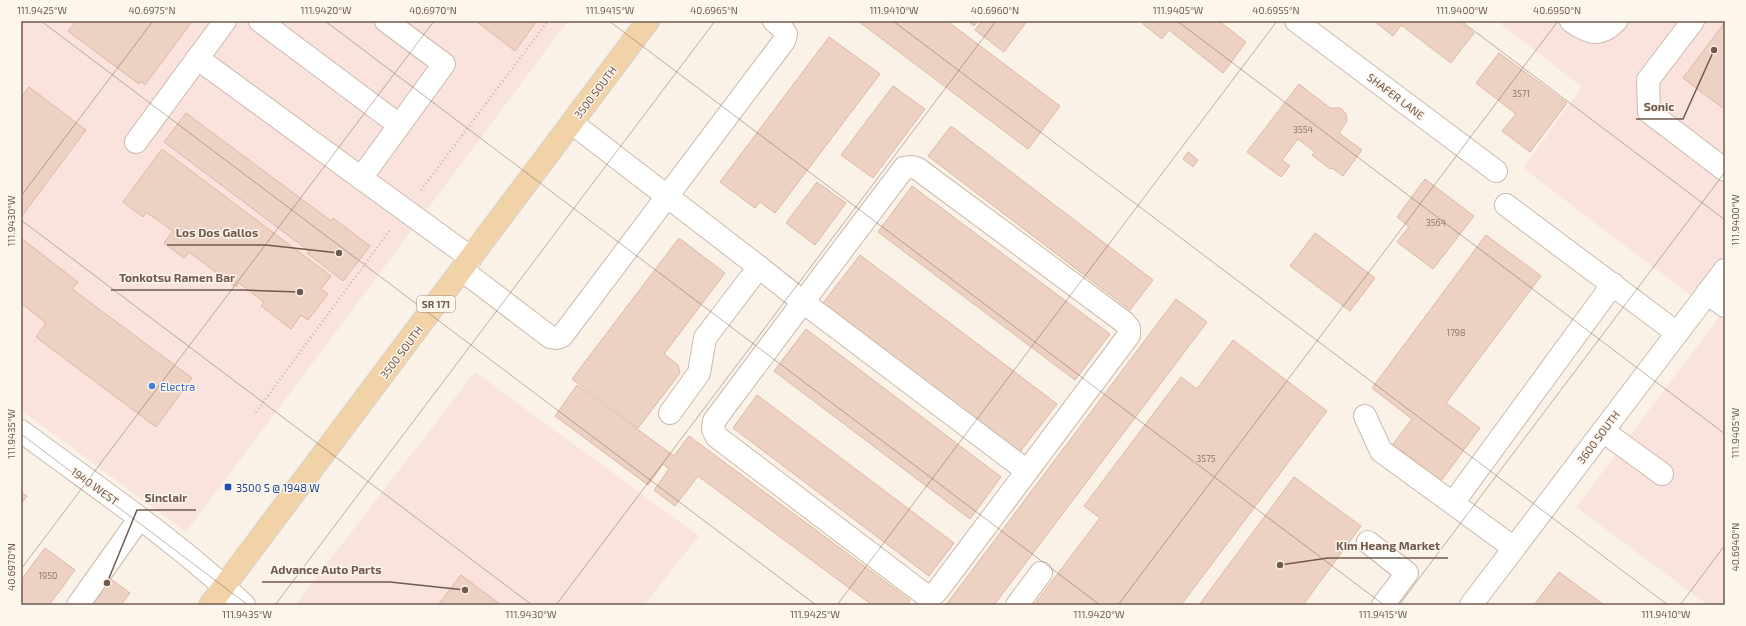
<svg xmlns="http://www.w3.org/2000/svg" width="1746" height="626" viewBox="0 0 1746 626" font-family="'Exo 2',sans-serif">
	<rect width="100%" height="100%" fill="#faf2e7"/>
	<g fill="#f9e3dc">
		<path d="M21 21H568L186 532 21 410Z"/>
		<path d="M1497 21H1725V605H1708L1576 507 1719 317 1523 168 1582 87Z"/>
		<path d="M475 372 699 536 644 605H295Z"/>
	</g>
	<g fill="#edd1c2" stroke="#deb7a4">
		<path d="M76 21H188L191 23 145 85 141 81 139 84 68 31Z"/>
		<path d="M476 21H537L515 51Z"/>
		<path d="M858 21H947L1060 106 1028 149Z"/>
		<path d="M968 21H978L974 26Z"/>
		<path d="M982 21H1027L1004 52 975 30Z"/>
		<path d="M1146 21H1219L1246 42 1223 73 1169 30 1162 39 1143 24Z"/>
		<path d="M1374 21H1459L1474 33 1451 63 1401 25 1393 36Z"/>
		<path d="M1725 22V105L1723 108 1683 78Z"/>
		<path d="M829 37 880 74 775 213 760 202 755 208 720 182Z"/>
		<path d="M1499 53 1567 103 1530 152 1502 131 1516 114 1476 83Z"/>
		<path d="M1299 84 1330 108H1341L1346 114 1347 121 1339 133 1362 150 1343 176 1332 168 1330 169 1312 155 1315 152 1298 139 1282 160 1290 166 1281 177 1247 152Z"/>
		<path d="M893 86 925 109 873 178 841 155Z"/>
		<path d="M29 87 86 130 21 217V98Z"/>
		<path d="M186 113 331 221 333 218 370 246 343 281 307 253 309 251 164 142Z"/>
		<path d="M951 126 1153 280 1130 310 928 156Z"/>
		<path d="M162 149 331 276 321 289 328 294 308 320 301 315 291 329 261 306 264 302 239 283 236 287 189 252 184 258 164 243 173 231 146 212 143 217 123 202Z"/>
		<path d="M1188 152 1198 160 1193 167 1183 159Z"/>
		<path d="M1425 179 1474 216 1433 269 1397 242 1409 227 1397 217Z"/>
		<path d="M817 182 846 203 815 245 786 223Z"/>
		<path d="M912 186 1110 334 1075 380 878 232Z"/>
		<path d="M1315 233 1375 278 1350 311 1290 266Z"/>
		<path d="M1486 235 1541 276 1446 403 1480 428 1441 481 1393 444 1412 419 1372 388Z"/>
		<path d="M21 238 78 282 72 289 192 378 156 427 36 337 46 323 21 303Z"/>
		<path d="M679 238 725 273 664 354 678 365 680 373 638 428 572 379Z"/>
		<path d="M860 255 1057 404 1020 452 823 303Z"/>
		<path d="M1176 299 1207 322 994 605H946Z"/>
		<path d="M806 329 1001 477 970 519 774 371Z"/>
		<path d="M1233 340 1327 411 1181 605H1034L1100 518 1084 506 1181 377 1197 389Z"/>
		<path d="M577 385 674 456 689 436 910 600 907 605H872L698 476 675 506 654 490 669 469 663 464 648 485 555 416Z"/>
		<path d="M757 395 954 543 929 576 733 428Z"/>
		<path d="M1294 477 1361 526 1303 605H1199Z"/>
		<path d="M21 492 27 496 21 504Z"/>
		<path d="M45 548 75 570 49 605H21V580Z"/>
		<path d="M1559 572 1604 605H1534Z"/>
		<path d="M104 574 130 593 121 605H81Z"/>
		<path d="M461 575 501 605H438Z"/>
	</g>
	<g fill="none" stroke-linecap="round" stroke-linejoin="round">
		<g stroke="#cbbaae" stroke-width="24">
			<g id="minor">
				<path d="M260 21 399 125"/>
				<path d="M386 21 444 64 361 178 471 258"/>
				<path d="M1296 21 1496 171"/>
				<path d="M1571 21C1588 33 1600 38 1616 21"/>
				<path d="M1693 21 1648 80 1649 112 1725 170"/>
				<path d="M197 58 361 178"/>
				<path d="M572 123 759 267 705 338 699 373 670 413"/>
				<path d="M136 142 225 21"/>
				<path d="M1506 205 1677 333"/>
				<path d="M759 267 803 302 904 168 912 167 918 169 1124 322 1129 328V335L938 590 933 595 924 594 717 437 713 429 714 421 803 302 1027 471"/>
				<path d="M462 270 550 337 556 338 562 336 784 41 786 34 782 28 774 21"/>
				<path d="M1707 293 1725 306"/>
				<path d="M1365 416 1381 451 1514 548"/>
				<path d="M21 431C96 487 176 540 244 605"/>
				<path d="M1603 431 1662 474"/>
				<path d="M1453 503 1613 284"/>
				<path d="M1368 542 1407 573 1383 605"/>
				<path d="M78 605 139 519"/>
				<path d="M1017 605 1041 573"/>
				<path d="M1471 605 1725 270"/>
			</g>
		</g>
		<g stroke="#d7d1cd" stroke-width="24">
			<path id="major" d="M210 605 648 21"/>
		</g>
		<g stroke="#d2b4a5" stroke-width="2.5" stroke-dasharray="1 3" stroke-linecap="butt">
			<path d="M421 190 548 21"/>
			<path d="M256 412 390 230"/>
		</g>
		<use href="#minor" stroke="#fff" stroke-width="22"/>
		<use href="#major" stroke="#f2d2a7" stroke-width="22"/>
	</g>
	<path fill="none" stroke="#71594e" stroke-width="1" stroke-opacity="0.45" d="M41 21 816 605M325 21 1100 605M609 21 1384 605M893 21 1668 605M1177 21 1725 434M1461 21 1725 220M21 196 153 21M21 220 532 605M21 434 248 605M21 569 434 21M275 605 715 21M556 605 996 21M837 605 1277 21M1118 605 1558 21M1399 605 1725 172M1680 605 1725 545"/>
	<circle fill="#3f7fe0" stroke="#fdf6ed" stroke-width="1.5" cx="152" cy="386" r="4"/>
	<rect fill="#1a4fb4" stroke="#fdf6ed" stroke-width="1.5" x="224" y="483" width="8" height="8" rx="2"/>
	<g text-anchor="middle" dominant-baseline="central" stroke-width="3" stroke-linejoin="round" paint-order="stroke">
		<g font-size="9" fill="#90776b">
			<text x="1521" y="93">3571</text>
			<text x="1303" y="129">3554</text>
			<text x="1436" y="222">3564</text>
			<text x="1456" y="332">1798</text>
			<text x="1206" y="458">3575</text>
			<text x="48" y="575">1950</text>
		</g>
		<rect fill="#fdf6ed" stroke="#9b887e" stroke-width="1" x="417" y="296" width="38" height="16" rx="3"/>
		<g font-size="10" font-weight="bold" fill="#71594e">
			<text x="436" y="304">SR 171</text>
		</g>
		<g font-size="11" fill="#71594e" stroke="#fdf6ed">
			<text transform="translate(595 92) rotate(-53)">3500 SOUTH</text>
			<text transform="translate(1396 96) rotate(37)">SHAFER LANE</text>
			<text transform="translate(401 352) rotate(-53)">3500 SOUTH</text>
			<text transform="translate(1598 437) rotate(-53)">3600 SOUTH</text>
			<text transform="translate(95 486) rotate(36)">1940 WEST</text>
		</g>
		<g font-size="11" fill="#366cbe" stroke="#fdf6ed" text-anchor="start">
			<text x="160" y="386">Electra</text>
		</g>
		<g font-size="11" fill="#164399" stroke="#fdf6ed" text-anchor="start">
			<text x="236" y="487">3500 S @ 1948 W</text>
		</g>
	</g>
	<path fill="none" stroke="#71594e" stroke-width="1.5" d="M1714 50L1683 119H1636M339 253L266 245H167M300 292L243 290H111M107 583L137 510H196M1280 565L1328 558H1448M465 590L390 582H262"/>
	<g fill="#71594e" stroke="#fdf6ed" stroke-width="1.5">
		<circle cx="1714" cy="50" r="4"/>
		<circle cx="339" cy="253" r="4"/>
		<circle cx="300" cy="292" r="4"/>
		<circle cx="107" cy="583" r="4"/>
		<circle cx="1280" cy="565" r="4"/>
		<circle cx="465" cy="590" r="4"/>
	</g>
	<g font-size="12" text-anchor="middle" font-weight="bold" fill="#71594e" stroke="#fdf6ed" stroke-width="3" stroke-linejoin="round" paint-order="stroke">
		<text x="1659" y="111">Sonic</text>
		<text x="217" y="237">Los Dos Gallos</text>
		<text x="177" y="282">Tonkotsu Ramen Bar</text>
		<text x="166" y="502">Sinclair</text>
		<text x="1388" y="550">Kim Heang Market</text>
		<text x="326" y="574">Advance Auto Parts</text>
	</g>
	<rect width="1746" height="626" fill="none" stroke="#fdf6ed" stroke-width="44"/>
	<rect x="22" y="22" width="1702" height="582" fill="none" stroke="#71594e" stroke-width="1.5"/>
	<g font-size="10" text-anchor="middle" fill="#71594e">
		<text x="42" y="14">111.9425°W</text>
		<text x="152" y="14">40.6975°N</text>
		<text x="326" y="14">111.9420°W</text>
		<text x="433" y="14">40.6970°N</text>
		<text x="610" y="14">111.9415°W</text>
		<text x="714" y="14">40.6965°N</text>
		<text x="894" y="14">111.9410°W</text>
		<text x="995" y="14">40.6960°N</text>
		<text x="1178" y="14">111.9405°W</text>
		<text x="1276" y="14">40.6955°N</text>
		<text x="1462" y="14">111.9400°W</text>
		<text x="1557" y="14">40.6950°N</text>
		<text transform="translate(1735 220) rotate(-90)" y="4">111.9400°W</text>
		<text transform="translate(11 221) rotate(-90)" y="4">111.9430°W</text>
		<text transform="translate(1735 433) rotate(-90)" y="4">111.9405°W</text>
		<text transform="translate(11 434) rotate(-90)" y="4">111.9435°W</text>
		<text transform="translate(1735 547) rotate(-90)" y="4">40.6940°N</text>
		<text transform="translate(11 567) rotate(-90)" y="4">40.6970°N</text>
		<text x="247" y="618">111.9435°W</text>
		<text x="531" y="618">111.9430°W</text>
		<text x="815" y="618">111.9425°W</text>
		<text x="1099" y="618">111.9420°W</text>
		<text x="1383" y="618">111.9415°W</text>
		<text x="1666" y="618">111.9410°W</text>
	</g>
</svg>
